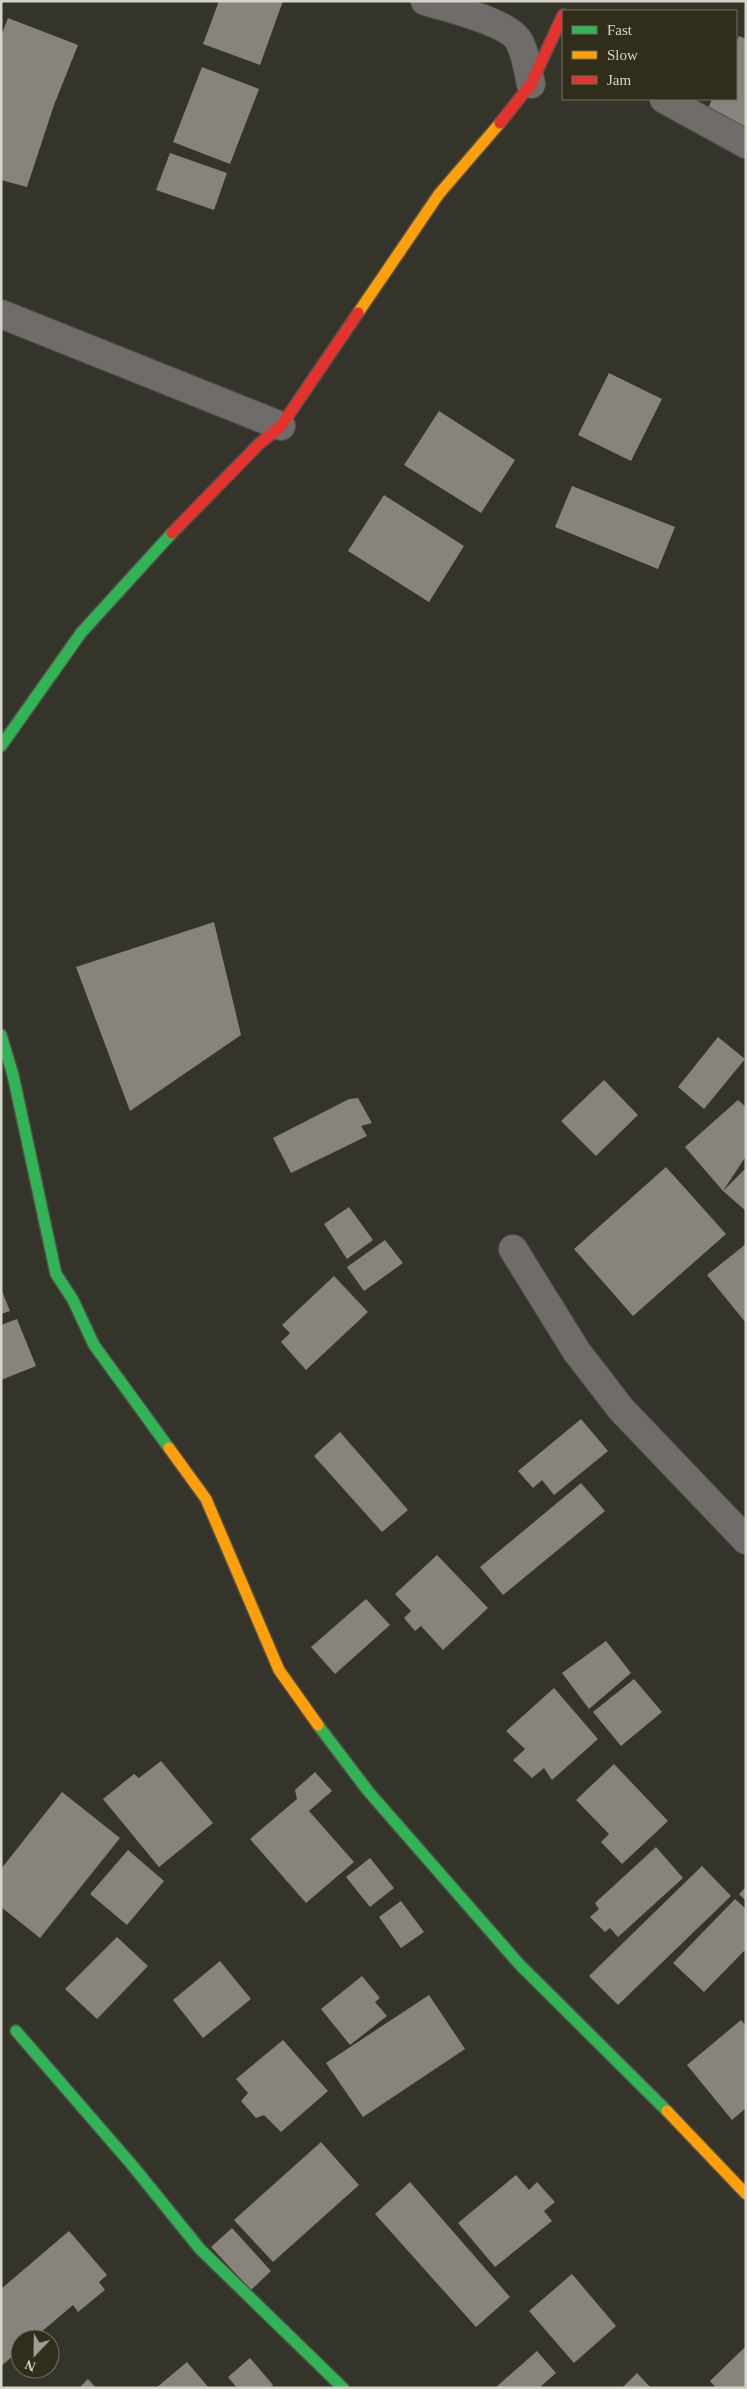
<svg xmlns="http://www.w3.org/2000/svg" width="747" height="2389" viewBox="0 0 747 2389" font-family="'Times New Roman',serif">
	<rect width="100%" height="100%" fill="#35342a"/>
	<g fill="#89837d">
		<path d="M219 1H283L260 65 203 44Z"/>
		<path d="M8 18 78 45 54 105 27 187 1 180V36Z"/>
		<path d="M739 36 746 39V128L707 111 712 99H736V44Z"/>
		<path d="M202 67 259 89 230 164 173 142Z"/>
		<path d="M170 153 227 173 214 210 156 190Z"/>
		<path d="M609 373 662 399 631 461 578 435Z"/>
		<path d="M439 411 515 460 481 513 404 465Z"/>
		<path d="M572 486 675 527 658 569 555 527Z"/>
		<path d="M384 495 464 546 429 602 348 551Z"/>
		<path d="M214 922 241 1035 130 1111 76 967Z"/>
		<path d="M718 1037 745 1059 704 1109 678 1087Z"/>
		<path d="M604 1080 638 1115 596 1156 561 1121Z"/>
		<path d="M358 1098 372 1123 361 1126 367 1136 291 1173 273 1138 349 1099Z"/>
		<path d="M738 1100 746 1107V1156L723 1191 746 1168V1211L723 1191 685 1147Z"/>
		<path d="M666 1167 726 1234 633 1316 574 1249Z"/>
		<path d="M349 1207 373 1240 347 1259 324 1224Z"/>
		<path d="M385 1240 403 1263 364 1291 347 1267Z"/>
		<path d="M746 1244V1323L707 1275Z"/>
		<path d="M334 1276 368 1312 306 1370 281 1342 290 1333 282 1325Z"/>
		<path d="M1 1289 10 1311 1 1314Z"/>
		<path d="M17 1319 36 1366 1 1380V1325Z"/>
		<path d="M581 1419 608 1451 554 1495 542 1480 533 1488 518 1471Z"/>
		<path d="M340 1432 408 1510 382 1532 314 1456Z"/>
		<path d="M581 1483 605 1511 503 1595 480 1567Z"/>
		<path d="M437 1555 488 1608 443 1650 421 1626 415 1631 404 1618 411 1611 395 1594Z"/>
		<path d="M366 1599 390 1625 335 1674 311 1647Z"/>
		<path d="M606 1641 631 1673 589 1709 562 1673Z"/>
		<path d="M634 1679 662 1712 621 1746 593 1712Z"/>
		<path d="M554 1688 598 1739 552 1780 544 1768 532 1778 513 1760 525 1749 506 1731Z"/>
		<path d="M161 1761 213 1823 159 1867 103 1799 134 1774 139 1778Z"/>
		<path d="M614 1764 668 1821 622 1864 601 1842 609 1834 576 1800Z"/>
		<path d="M315 1772 332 1791 309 1811 354 1862 306 1903 250 1839 297 1799 295 1790Z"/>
		<path d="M62 1792 120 1838 40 1938 1 1907V1869Z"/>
		<path d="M656 1847 683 1878 618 1937 610 1928 605 1932 590 1917 599 1909 595 1903Z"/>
		<path d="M128 1850 164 1881 127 1925 90 1894Z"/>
		<path d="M370 1858 394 1888 370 1907 346 1877Z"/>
		<path d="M702 1866 731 1896 618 2005 589 1976Z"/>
		<path d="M746 1887V1901L739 1894Z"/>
		<path d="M735 1899 746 1909V1949L704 1992 673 1963Z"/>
		<path d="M401 1901 424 1932 401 1948 379 1917Z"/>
		<path d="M117 1937 148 1966 97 2019 65 1989Z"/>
		<path d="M220 1961 251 1999 203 2038 173 2000Z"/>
		<path d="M362 1976 380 1998 375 2002 387 2016 350 2045 321 2009Z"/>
		<path d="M429 1995 465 2049 363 2117 326 2063Z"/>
		<path d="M741 2020 746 2026V2108L732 2120 687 2065Z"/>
		<path d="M283 2040 328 2091 281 2132 264 2115 256 2118 241 2101 248 2093 236 2079Z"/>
		<path d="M321 2142 359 2185 273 2262 234 2220Z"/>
		<path d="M516 2175 529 2190 537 2182 555 2202 544 2211 552 2221 495 2267 458 2223Z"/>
		<path d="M410 2182 510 2297 476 2327 375 2214Z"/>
		<path d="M232 2228 271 2271 251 2290 211 2247Z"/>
		<path d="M69 2231 107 2275 99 2282 105 2290 78 2312 73 2305 33 2339H20V2350L1 2366V2289Z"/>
		<path d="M572 2274 616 2326 574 2363 529 2311Z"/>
		<path d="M746 2346V2388H716L710 2381Z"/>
		<path d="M537 2351 556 2373 539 2388H495Z"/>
		<path d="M250 2358 273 2385 269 2388H237L228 2377Z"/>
		<path d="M187 2362 209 2388H156Z"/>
		<path d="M637 2373 651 2388H622Z"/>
		<path d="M88 2379 96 2388H79Z"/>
	</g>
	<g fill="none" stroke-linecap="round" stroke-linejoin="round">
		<g stroke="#515048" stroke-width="30">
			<g id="street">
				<path d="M425 1C447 8 511 22 520 43 526 55 528 71 531 84"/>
				<path d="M664 99 746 144"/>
				<path d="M1 314 281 426"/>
				<path d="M513 1249 577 1352 621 1409 746 1540"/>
			</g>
		</g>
		<g stroke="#515048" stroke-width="14">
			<g id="fast">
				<path d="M1 746 81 633 172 533"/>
				<path d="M1 1035 13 1075 56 1274 73 1300 94 1345 169 1448"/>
				<path d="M318 1725 368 1791 520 1965 667 2111"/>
				<path d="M16 2031 132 2165 200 2249 343 2388"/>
			</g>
		</g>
		<g stroke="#515048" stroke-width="14">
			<g id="slow">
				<path d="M358 313 439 194 500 123"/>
				<path d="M169 1448 206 1499 279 1670 318 1725"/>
				<path d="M667 2111 746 2194"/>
			</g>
		</g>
		<g stroke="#515048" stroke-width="14">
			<g id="jam">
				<path d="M500 123 531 84 563 15"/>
				<path d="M172 533 259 444 281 426 358 313"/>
			</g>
		</g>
		<use href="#street" stroke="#6f6c6a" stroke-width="28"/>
		<use href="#fast" stroke="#30b455" stroke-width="11"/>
		<use href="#slow" stroke="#ff9f0a" stroke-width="11"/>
		<use href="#jam" stroke="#e5322d" stroke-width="11"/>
	</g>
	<rect width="747" height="2389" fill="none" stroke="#d7d5ca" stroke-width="5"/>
	<rect x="562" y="10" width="175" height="90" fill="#302d1b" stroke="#737061"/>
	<rect x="572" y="26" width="25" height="8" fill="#30b455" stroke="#737061"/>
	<text x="607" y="35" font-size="15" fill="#d7d5ca">Fast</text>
	<rect x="572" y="51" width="25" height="8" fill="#ff9f0a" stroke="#737061"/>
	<text x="607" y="60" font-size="15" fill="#d7d5ca">Slow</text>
	<rect x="572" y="76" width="25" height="8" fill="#e5322d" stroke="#737061"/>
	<text x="607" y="85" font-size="15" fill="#d7d5ca">Jam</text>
	<g transform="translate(35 2354) rotate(202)"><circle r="24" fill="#302d1b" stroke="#737061"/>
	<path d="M0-4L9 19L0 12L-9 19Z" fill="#9e9d92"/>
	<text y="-8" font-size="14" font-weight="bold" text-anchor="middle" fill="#d7d5ca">N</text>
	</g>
</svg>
